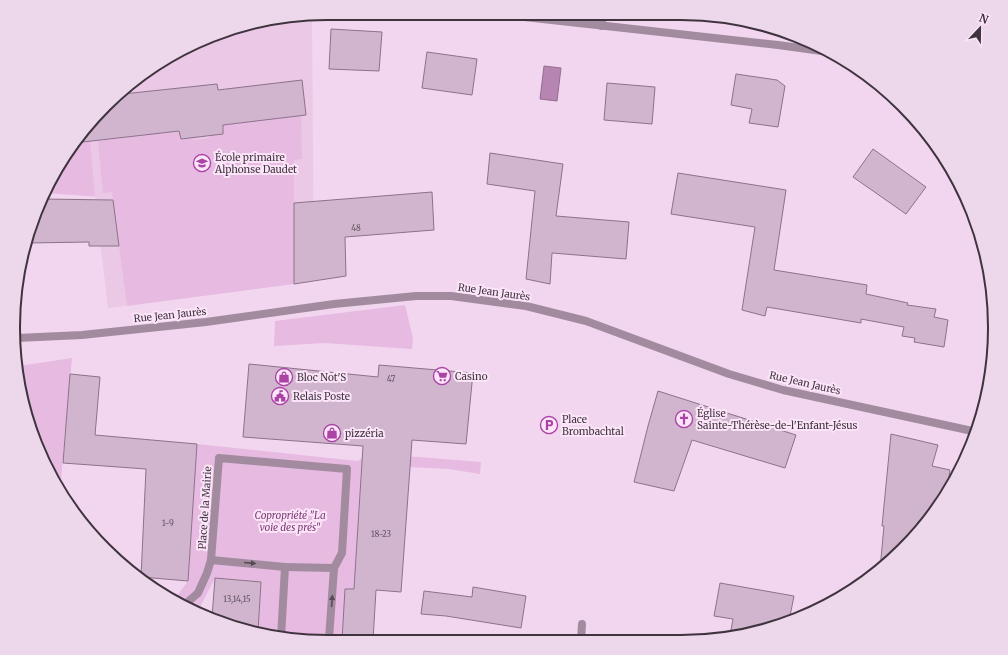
<svg xmlns="http://www.w3.org/2000/svg" width="1008" height="655" viewBox="0 0 1008 655" font-family="Merriweather,serif">
	<rect width="100%" height="100%" fill="#f2d6ef"/>
	<path fill="#eac8e6" d="M312 16 314 281 108 308 95 197 45 193 78 136 153 66 227 30Z"/>
	<g fill="#e7bae2">
		<path d="M301 116 302 159 294 160V284L127 306 112 192 103 193 98 141 179 131 181 139 193 138V140L209 138V136L223 134V125Z"/>
		<path d="M86 129H93L90 140 95 196 45 193 78 136Z"/>
		<path d="M405 305 413 338 412 349 324 343 274 346 275 321Z"/>
		<path d="M72 358 60 491 55 485 24 409 19 366Z"/>
		<path d="M197 444 358 461 368 453 481 462 480 474 449 469 409 467V479L361 476 354 589H345L342 640 286 639 258 631 261 582 215 578 199 609 195 612 189 610 174 600 188 581Z"/>
	</g>
	<path fill="#b785b2" stroke="#936d8f" d="M544 66 561 68 557 101 540 99Z"/>
	<g fill="#d1b5ce" stroke="#8c7289">
		<path d="M331 29 382 32 379 71 329 69Z"/>
		<path d="M427 52 477 59 472 95 422 88Z"/>
		<path d="M736 74 777 80 785 86 778 127 749 123 752 109 731 105Z"/>
		<path d="M302 80 306 115 223 125V134L181 139 179 131 74 143 78 136 123 94 217 84 218 90Z"/>
		<path d="M607 83 655 87 652 124 604 120Z"/>
		<path d="M873 149 926 187 906 214 853 177Z"/>
		<path d="M490 153 563 164 556 216 629 222 626 259 552 253 550 284 526 279 535 191 487 184Z"/>
		<path d="M678 173 786 190 774 270 867 285 866 294 908 303 907 305 936 309 934 317 948 320 944 347 914 342 915 338 902 336 904 327 861 319V323L767 307 765 316 742 310 755 227 671 214Z"/>
		<path d="M432 192 434 230 345 237 346 276 294 284V203Z"/>
		<path d="M42 199 113 200 119 246H89V242L28 243 37 207Z"/>
		<path d="M249 364 378 377 379 365 473 373 466 444 412 440 401 592 376 590 373 640H342L345 589H354L363 446 243 437Z"/>
		<path d="M70 374 100 377 95 435 197 444 188 581 141 577 146 469 63 463Z"/>
		<path d="M658 391 796 435 785 468 692 440 674 491 634 482 648 426Z"/>
		<path d="M891 434 938 445 932 466 950 470 947 492 917 535 880 569 884 526H882Z"/>
		<path d="M215 578 261 582 258 631 212 617Z"/>
		<path d="M720 583 794 596 789 621 762 631 748 634 731 630 733 619 714 616Z"/>
		<path d="M473 587 526 596 521 628 446 616 421 614 424 591 472 597Z"/>
	</g>
	<g fill="none" stroke-linecap="round" stroke-linejoin="round">
		<g stroke="#a28b9f" stroke-width="8">
			<path d="M498 14 778 45 829 52"/>
			<path d="M602 26V15"/>
			<path d="M211 560 285 567 281 638"/>
			<path d="M285 567 334 568"/>
			<path d="M183 606 198 593 207 573 211 560 219 458 347 469 342 553 334 568 329 639"/>
			<path d="M581 641 582 624"/>
		</g>
		<g stroke="#a28b9f" stroke-width="8">
			<path d="M991 285 993 352"/>
			<path d="M17 338 82 335 206 322 334 304 416 296H451L526 306 586 321 729 374 783 390 977 432"/>
		</g>
	</g>
	<defs><path id="oneway-solid" d="M-6-.8H1V-3.2L6.5 0L1 3.2V.8H-6Z"/></defs>
	<g fill="#584a56">
		<use href="#oneway-solid" transform="translate(250 563) rotate(5)"/>
		<use href="#oneway-solid" transform="translate(332 601) rotate(-86)"/>
	</g>
	<defs>
		<g id="school-ring" transform="scale(0.9)"><circle r="9.5" fill="#fce5f9" stroke="#ab42a5" stroke-width="1.5"/><path d="M0-5L7-2L0 1L-7-2ZM-4 1L0 2.5L4 1V4Q0 6-4 4Z" fill="#ab42a5"/></g>
		<g id="supermarket-ring" transform="scale(0.9)"><circle r="9.5" fill="#fce5f9" stroke="#ab42a5" stroke-width="1.5"/><path d="M-6-5.5h2.5l.6 2H6L4.5 2H-2.5L-4.4-4H-6ZM-1.5 3.2a1.3 1.3 0 1 0 .1 0ZM3 3.2a1.3 1.3 0 1 0 .1 0Z" fill="#ab42a5"/></g>
		<g id="shop-ring" transform="scale(0.9)"><circle r="9.5" fill="#fce5f9" stroke="#ab42a5" stroke-width="1.5"/><path d="M-5-2.5h2.3a2.7 3.5 0 0 1 5.4 0H5L5.5 6h-11ZM-1.5-2.5h3a1.5 2.3 0 0 0-3 0Z" fill="#ab42a5"/></g>
		<g id="civic-ring" transform="scale(0.9)"><circle r="9.5" fill="#fce5f9" stroke="#ab42a5" stroke-width="1.5"/><path d="M-.6-6.5H3V-4.5H.6V-3L4-1V1h2V6H-6V1h2V-1L-.6-3ZM-1.2 2.5V6h2.4V2.5Z" fill="#ab42a5"/></g>
		<g id="church-ring" transform="scale(0.9)"><circle r="9.5" fill="#fce5f9" stroke="#ab42a5" stroke-width="1.5"/><path d="M-1.2-6h2.4v3.5h3.3v2.4h-3.3V6h-2.4V-.1h-3.3v-2.4h3.3Z" fill="#ab42a5"/></g>
		<g id="parking-ring" transform="scale(0.9)"><circle r="9.5" fill="#fce5f9" stroke="#ab42a5" stroke-width="1.5"/><path d="M-3.5-5.5H1a3.5 3.5 0 0 1 0 7H-1V5.5H-3.5ZM-1-3.4V-.6H.8a1.4 1.4 0 0 0 0-2.8Z" fill="#ab42a5"/></g>
	</defs>
	<g fill-rule="evenodd">
		<use href="#school-ring" x="202" y="163"/>
		<use href="#supermarket-ring" x="442" y="376"/>
		<use href="#shop-ring" x="284" y="377"/>
		<use href="#civic-ring" x="280" y="396"/>
		<use href="#church-ring" x="684" y="419"/>
		<use href="#parking-ring" x="549" y="425"/>
		<use href="#shop-ring" x="332" y="433"/>
	</g>
	<g text-anchor="middle" dominant-baseline="central" stroke-width="4" stroke-linejoin="round" paint-order="stroke">
		<g font-size="8" fill="#645462">
			<text x="356" y="228">48</text>
			<text x="391" y="379">47</text>
			<text x="168" y="523">1-9</text>
			<text x="381" y="534">18-23</text>
			<text x="237" y="599">13,14,15</text>
		</g>
		<g font-size="10" fill="#3f343e" stroke="#fce5f9" text-anchor="start">
			<text x="215" y="157">École primaire<tspan x="215" dy="12">Alphonse Daudet</tspan></text>
			<text x="455" y="376">Casino</text>
			<text x="297" y="377">Bloc Not'S</text>
			<text x="293" y="396">Relais Poste</text>
			<text x="697" y="413">Église<tspan x="697" dy="12">Sainte-Thérèse-de-l'Enfant-Jésus</tspan></text>
			<text x="562" y="419">Place<tspan x="562" dy="12">Brombachtal</tspan></text>
			<text x="345" y="433">pizzéria</text>
		</g>
		<g font-size="10" fill="#3f343e" stroke="#fce5f9">
			<text transform="translate(494 292) rotate(8)">Rue Jean Jaurès</text>
			<text transform="translate(170 315) rotate(-6)">Rue Jean Jaurès</text>
			<text transform="translate(805 383) rotate(13)">Rue Jean Jaurès</text>
			<text transform="translate(205 508) rotate(-86)">Place de la Mairie</text>
		</g>
		<g font-size="10" font-style="italic" fill="#793a74" stroke="#fce5f9">
			<text x="290" y="515">Copropriété "La<tspan x="290" dy="12">voie des prés"</tspan></text>
		</g>
	</g>
	<path d="M0 0H1008V655H0ZM327 20H681A307 307 0 0 1 988 327V328A307 307 0 0 1 681 635H327A307 307 0 0 1 20 328V327A307 307 0 0 1 327 20Z" fill="#edd7ea" fill-rule="evenodd"/>
	<path fill="none" stroke="#3f343e" stroke-width="2" d="M327 20H681A307 307 0 0 1 988 327V328A307 307 0 0 1 681 635H327A307 307 0 0 1 20 328V327A307 307 0 0 1 327 20Z"/>
	<g transform="translate(980 28) rotate(22)" stroke="#fce5f9" stroke-width="3" paint-order="stroke">
	<path d="M0-3L7 15L0 10L-7 15Z" fill="#3f343e"/>
	<text y="-6" font-size="11" font-weight="bold" text-anchor="middle" fill="#3f343e">N</text>
	</g>
</svg>
